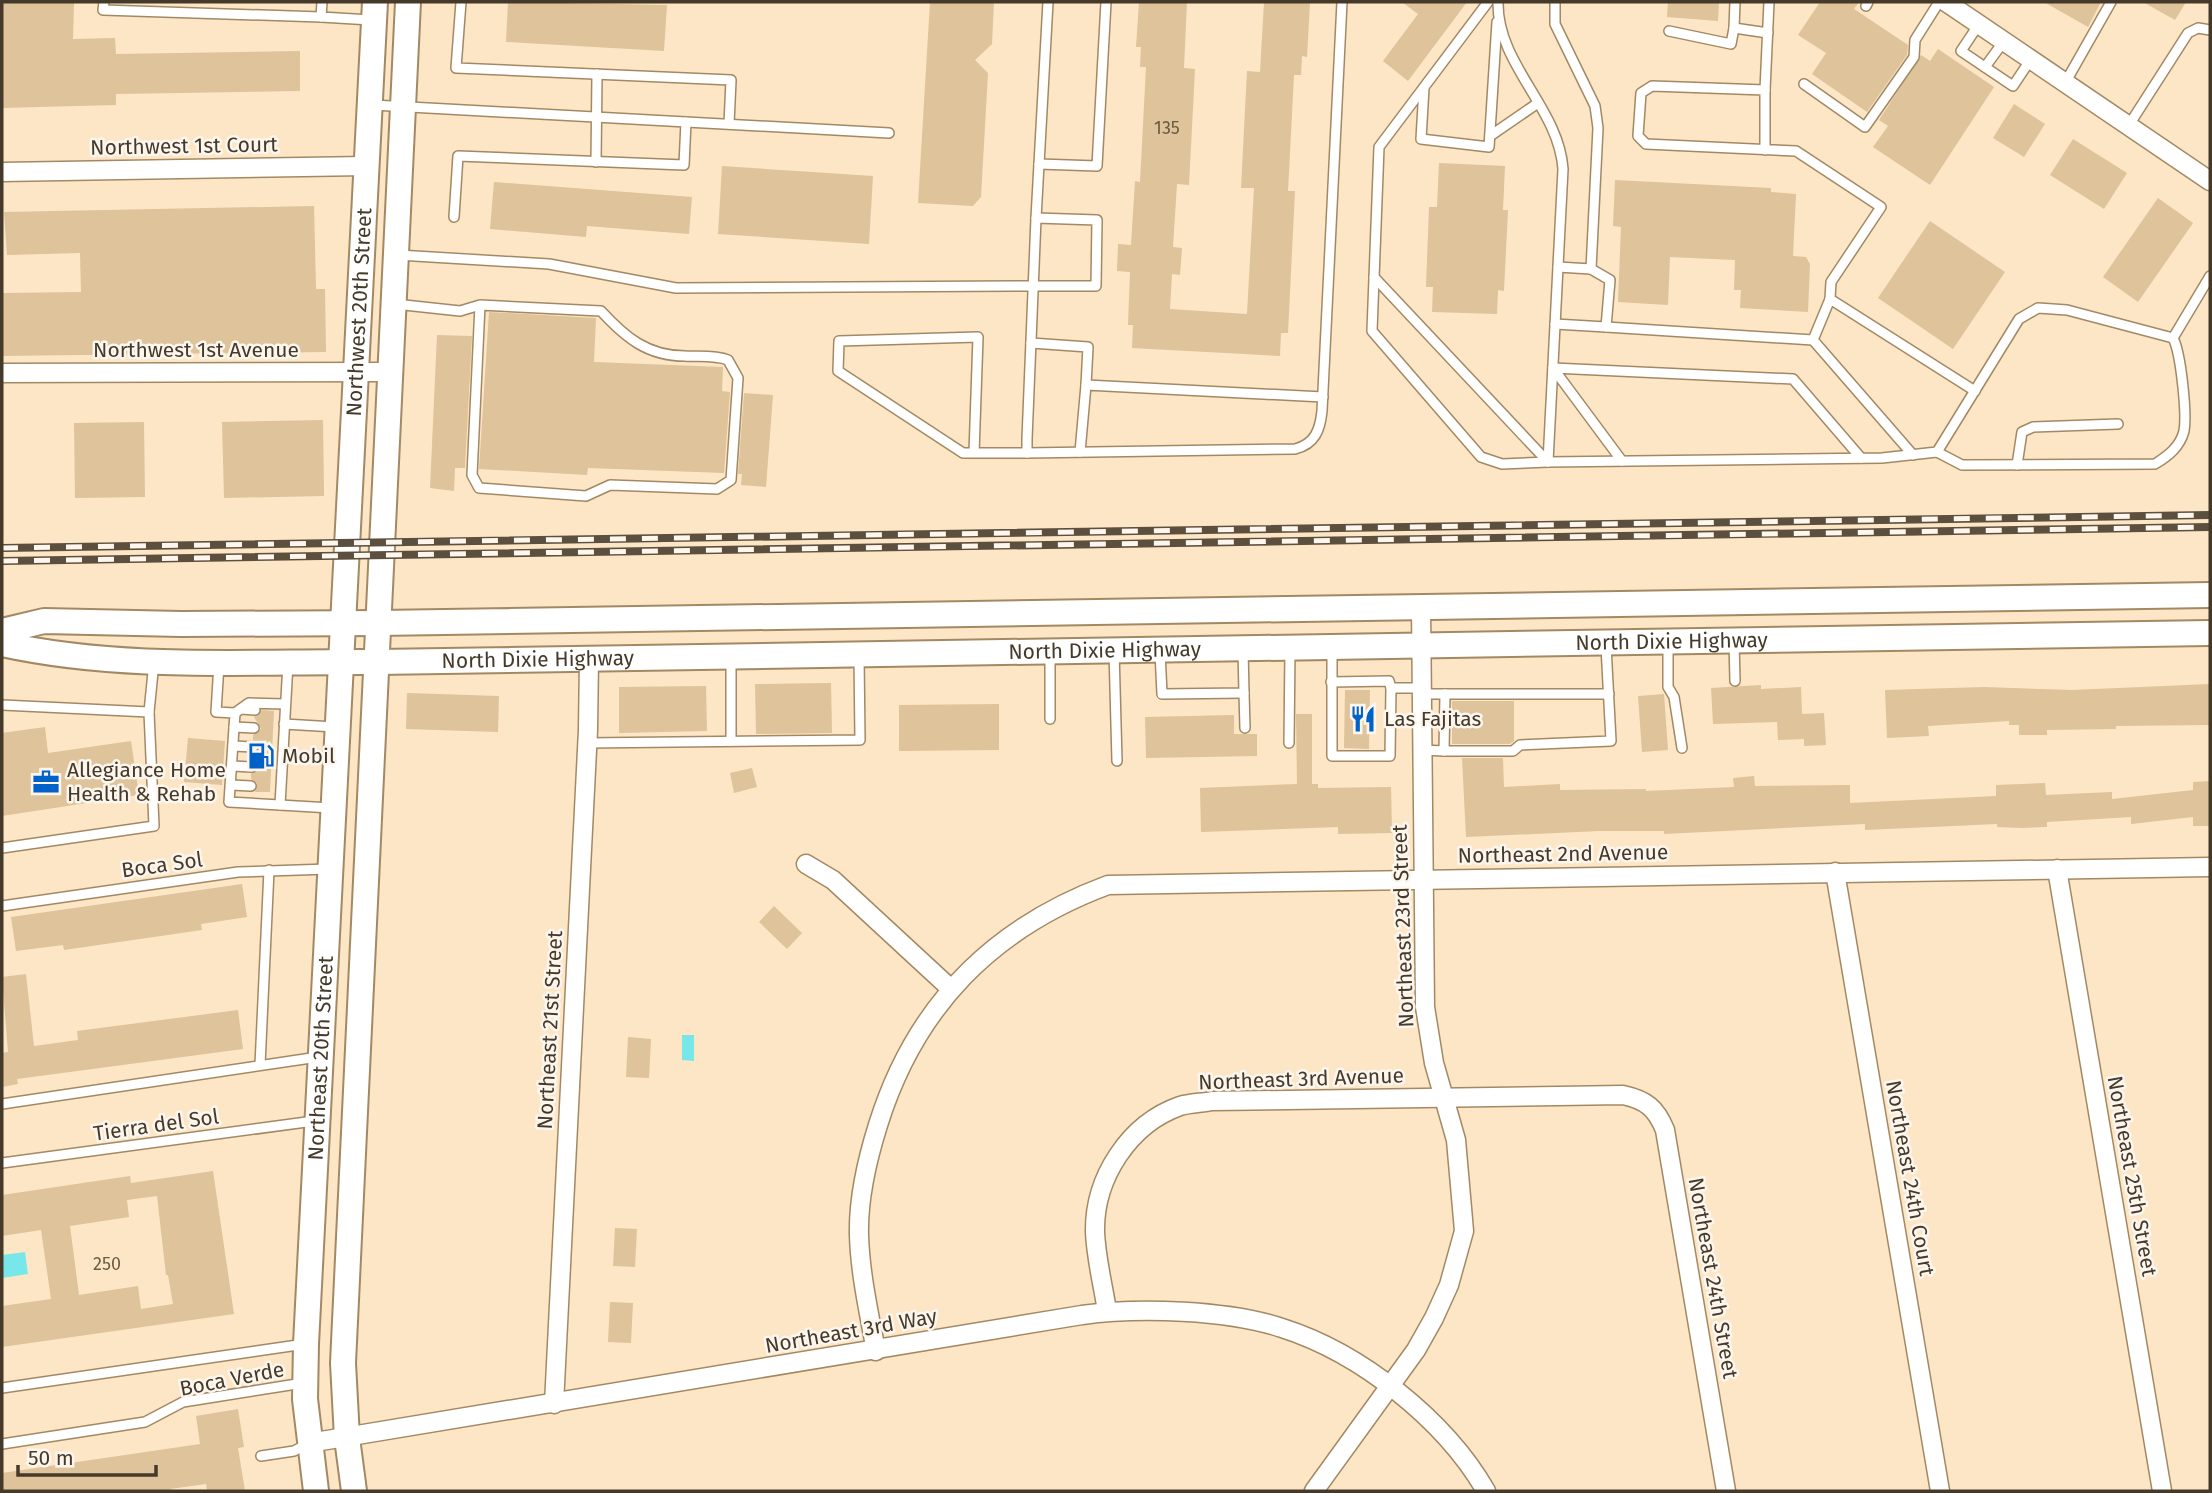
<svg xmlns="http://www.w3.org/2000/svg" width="2212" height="1493" viewBox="0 0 2212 1493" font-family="'Fira Sans',sans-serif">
	<rect width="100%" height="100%" fill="#fde6c5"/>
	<g fill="#78e7e9">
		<path d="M682 1035H694V1061L682 1060Z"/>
		<path d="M25 1252 28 1274 2 1278V1255Z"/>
	</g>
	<g fill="#dec39b" fill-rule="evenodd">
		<path d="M2 2H74L73 39 115 38 116 54 300 51V91L116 94V105L2 108Z"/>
		<path d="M508 2 667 5 664 51 506 42Z"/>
		<path d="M930 2H994L992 44 975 60 988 73 981 197 973 206 918 203Z"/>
		<path d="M1139 2H1187L1184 68 1195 69 1189 185 1177 184 1173 247 1182 248 1180 275 1172 274 1170 309 1247 314 1254 188H1241L1247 71 1260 72 1264 2H1310L1307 57 1302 56 1301 75H1294L1288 191H1295L1288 333H1281L1280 356 1132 348 1133 325H1128L1130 272 1117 271 1118 244 1131 245 1135 181 1140 182 1146 67H1140L1141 47H1136Z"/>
		<path d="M1402 2H1467L1408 81 1383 61 1418 14Z"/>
		<path d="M1668 2H1719L1718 21 1667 17Z"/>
		<path d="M1820 2H1859L1854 9 1908 45 1907 55 1867 112 1812 74 1826 53 1798 35Z"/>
		<path d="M2044 2H2101L2088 27Z"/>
		<path d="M2143 2H2186L2175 20Z"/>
		<path d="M1938 49 1994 87 1930 185 1873 147 1888 126 1879 120 1921 55 1930 61Z"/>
		<path d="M2014 104 2045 124 2024 157 1993 138Z"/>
		<path d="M2073 139 2127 173 2104 209 2050 175Z"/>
		<path d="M1439 163 1505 166 1503 210H1508L1504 291 1498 290 1497 314 1432 312 1433 287H1426L1429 207H1437Z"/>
		<path d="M722 166 873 176 869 244 718 234Z"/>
		<path d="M1615 180 1771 188V192L1796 194 1793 256 1806 257 1810 264 1808 312 1740 308 1741 290H1734L1735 260 1670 257 1668 305 1618 302 1621 227 1613 226Z"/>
		<path d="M494 182 692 197 689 234 587 226 586 237 490 229Z"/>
		<path d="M2158 198 2193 223 2138 302 2103 277Z"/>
		<path d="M314 206 316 289H325L326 352 2 356V293L81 292 80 253 7 255 4 212Z"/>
		<path d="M1930 221 2005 272 1953 349 1878 298Z"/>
		<path d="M489 312 596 318 594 362 723 367 722 391 730 392 724 473 588 468 587 475 479 469Z"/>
		<path d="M437 335 472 336 465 468H455L454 491 430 488Z"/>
		<path d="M744 393 773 395 766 487 741 485 742 474H738Z"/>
		<path d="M323 420 324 496 224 498 222 422Z"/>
		<path d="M144 422 145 497 75 498 74 423Z"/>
		<path d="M831 683 832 733 756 734 755 684Z"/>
		<path d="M2210 684V725L2116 726V729L2047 730V735H2019V725H2009V721L1928 726 1929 736 1887 738 1885 690 1984 687 2072 690Z"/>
		<path d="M1761 685V689L1801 687 1802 714 1824 713 1826 745 1804 746V739L1778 740 1777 722 1713 724 1711 688Z"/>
		<path d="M706 686 707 731 619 733V687Z"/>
		<path d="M1345 690H1370L1369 749 1344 748Z"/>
		<path d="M407 693 499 696 498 732 406 729Z"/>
		<path d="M1664 694 1668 750 1642 752 1638 696Z"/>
		<path d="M1452 701H1514V741L1510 744H1452Z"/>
		<path d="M999 704V750L899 751V705Z"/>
		<path d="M262 710 274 711 270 792H255L257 783 251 779V774L259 768 252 760V754L260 748 253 740V735L261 729 254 717Z"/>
		<path d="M1296 714H1312V784H1318V788L1391 787 1392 833 1338 834V827L1201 832 1200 788 1297 784Z"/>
		<path d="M1234 715V734H1257V756L1146 758 1145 717Z"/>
		<path d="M45 727 48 753 131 741 139 795 2 816V733Z"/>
		<path d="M188 738 225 741 222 785 184 782Z"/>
		<path d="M1462 758H1503L1504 787 1560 784V790L1646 789V791L1734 787 1733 778 1754 776 1755 786 1850 785V803L1996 796V785L2045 783 2046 795 2112 792V799L2193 790V782L2210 781V826H2193V817L2131 824V817L2047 822V827L2022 828 1997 827V824L1865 830V824L1664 834V831H1599L1466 837Z"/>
		<path d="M752 768 757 787 734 793 730 773Z"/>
		<path d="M242 884 247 917 201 924 202 930 64 950 63 945 16 951 11 917Z"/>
		<path d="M774 906 802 933 787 949 759 922Z"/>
		<path d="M26 974 34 1046 78 1040 77 1031 238 1010 243 1049 17 1079 18 1084 2 1087V1053L8 1052 2 977Z"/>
		<path d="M628 1037 651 1039 649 1078 626 1077Z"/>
		<path d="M213 1171 234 1314 2 1347V1306L51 1299 41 1230 2 1236V1195L130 1176 131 1183ZM157 1196 166 1275H168L173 1304 141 1309 138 1286 79 1295 70 1226 129 1217 127 1200Z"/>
		<path d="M615 1228 637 1229 635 1267 613 1266Z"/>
		<path d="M610 1302 633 1303 631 1343 608 1342Z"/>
		<path d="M238 1409 244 1447 238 1448 245 1491H207L206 1484 170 1489 171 1491H2V1473L200 1444 196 1416Z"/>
	</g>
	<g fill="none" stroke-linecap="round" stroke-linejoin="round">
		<g stroke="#a38963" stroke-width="12">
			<g id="lane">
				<path d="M104 2 103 10 321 17"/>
				<path d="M322 2 321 17 371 20"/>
				<path d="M461 2 456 68 731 80 729 124"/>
				<path d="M1488 2 1379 147 1372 331 1481 457 1502 464 1548 462"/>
				<path d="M1498 2C1497 65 1559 108 1563 169L1548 462 1882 458 1937 452 2019 319 2038 308 2067 310 2173 338 2210 276"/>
				<path d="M1555 2V24L1595 106 1598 128 1591 269 1558 267"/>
				<path d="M1866 6 1868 2"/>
				<path d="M1979 24 1961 51 2013 86 2031 59"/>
				<path d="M1734 28 1735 2"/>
				<path d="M1669 31 1731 44 1734 28 1768 33"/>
				<path d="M1985 67 2004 41"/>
				<path d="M2065 83 2111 2"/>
				<path d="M1804 84 1865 127 1914 57 1915 40 1939 2"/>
				<path d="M1424 88 1421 139 1489 147 1497 22"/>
				<path d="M1765 90 1769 2"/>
				<path d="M373 105 889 133"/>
				<path d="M2129 125 2188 33 2198 28 2210 30"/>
				<path d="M1490 136 1538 103"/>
				<path d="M1765 150V90L1652 86 1641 93 1638 136 1646 144 1796 151 1881 207 1831 282 1830 299 1975 391"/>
				<path d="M596 162 597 74"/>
				<path d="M1039 164 1097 166 1106 2"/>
				<path d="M454 217 458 156 684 165 686 122"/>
				<path d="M1036 218 1048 2"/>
				<path d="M398 255 549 264 676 288 1014 286H1096L1097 220 1036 218 1027 439V453H963L838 371 839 341 978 337 974 453"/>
				<path d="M1374 277 1548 462"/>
				<path d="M395 304 460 311 480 305 601 311C625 337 647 356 685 356 699 357 715 355 728 360L738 378 731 480 717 489 610 485 586 496 479 488 472 475 480 305"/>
				<path d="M1555 324 1606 327 1610 280 1591 269"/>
				<path d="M1606 327 1813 340 1830 299"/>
				<path d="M1813 340 1913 455"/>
				<path d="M1031 343 1088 347 1086 385"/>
				<path d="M1080 452 1086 385 1323 397"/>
				<path d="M1937 452 1962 465 2155 464C2168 456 2180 447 2184 431 2187 414 2181 353 2173 338"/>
				<path d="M1027 453 1295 449C1315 444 1320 430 1322 411L1342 2"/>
				<path d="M1622 461 1553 368 1793 379 1861 458"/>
				<path d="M2017 465 2022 432 2033 427 2118 424"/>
				<path d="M1734 642 1735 681"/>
				<path d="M1668 643V687L1674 697 1682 748"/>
				<path d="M1332 647V756H1390L1391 688H1420"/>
				<path d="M1114 651 1117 761"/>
				<path d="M1160 652 1162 694 1244 693 1243 650"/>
				<path d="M1050 655V719"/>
				<path d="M731 659V741"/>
				<path d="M219 664 216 712 235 713 229 802 331 808"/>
				<path d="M1331 682 1389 681 1391 688"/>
				<path d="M1244 693 1245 728"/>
				<path d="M1421 694H1609"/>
				<path d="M2 705 149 712 154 662"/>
				<path d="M241 709 255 710"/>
				<path d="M235 713 249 703 285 704"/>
				<path d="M284 724 335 727"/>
				<path d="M234 727 254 728"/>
				<path d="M587 743 860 740 859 657"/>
				<path d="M1289 743 1290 649"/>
				<path d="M233 746 253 747"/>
				<path d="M1422 750 1444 751 1445 694"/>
				<path d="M1444 751H1513L1520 745 1611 741 1606 646"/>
				<path d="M232 766 252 767"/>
				<path d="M231 785 251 786"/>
				<path d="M280 805 288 663"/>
				<path d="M2 848 154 826 149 712"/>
				<path d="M2 906 238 872 328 869"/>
				<path d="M260 1065 269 870"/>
				<path d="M2 1104 318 1057"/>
				<path d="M2 1163 314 1121"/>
				<path d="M2 1388 305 1344"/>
				<path d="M2 1444 145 1422 183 1402 303 1383"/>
				<path d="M261 1456 294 1451 309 1443"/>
			</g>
		</g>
		<g stroke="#a38963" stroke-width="21">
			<g id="street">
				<path d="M1946 2 2210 181"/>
				<path d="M2 172 366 166"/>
				<path d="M2 373 390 372"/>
				<path d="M806 864 833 880 951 989"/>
				<path d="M2057 869 2162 1491"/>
				<path d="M1835 872 1940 1491"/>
				<path d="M1107 1311C1103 1285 1096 1258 1095 1232 1094 1178 1129 1124 1180 1106 1190 1103 1202 1103 1212 1101L1623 1095C1646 1100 1656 1108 1665 1130L1726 1491"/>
				<path d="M876 1351C869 1313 860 1273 859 1235 858 1197 867 1160 878 1125 915 1006 992 928 1108 885L2210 867"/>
				<path d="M554 1404 588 730 589 659"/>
				<path d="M309 1443 1082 1315C1139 1307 1228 1310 1282 1328 1361 1353 1445 1420 1486 1491"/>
				<path d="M1314 1491 1416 1350 1434 1318 1449 1285 1464 1231 1456 1140 1434 1063 1425 1007 1421 607"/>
			</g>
		</g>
		<g stroke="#a38963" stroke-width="28">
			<g id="secondary">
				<path d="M2 631 44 621 181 624 379 623 2210 595"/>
				<path id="s1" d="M2 644C125 671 253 661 378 662L2210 633"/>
				<path id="s2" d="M316 1491 305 1399 306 1344 375 2"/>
				<path d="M354 1491 347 1438 343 1363 408 2"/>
			</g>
		</g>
		<use href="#lane" stroke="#fff" stroke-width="9"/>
		<use href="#street" stroke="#fff" stroke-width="18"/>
		<use href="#secondary" stroke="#fff" stroke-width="24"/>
		<g stroke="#5c4f3d" stroke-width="8">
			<g id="rail">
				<path d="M2 548 2210 515"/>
				<path d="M2 561 2210 527"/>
			</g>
		</g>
		<use href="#rail" stroke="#fcf6ee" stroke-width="5" stroke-dasharray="16" stroke-linecap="butt"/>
	</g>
	<defs>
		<g id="restaurant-bare" transform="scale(2.1)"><path d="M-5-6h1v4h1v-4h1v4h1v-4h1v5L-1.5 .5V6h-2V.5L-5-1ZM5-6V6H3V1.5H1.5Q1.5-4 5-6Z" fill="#0061c9" stroke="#fcf6ee" stroke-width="2.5" paint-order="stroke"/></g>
		<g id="fuel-bare" transform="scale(2.1)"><path d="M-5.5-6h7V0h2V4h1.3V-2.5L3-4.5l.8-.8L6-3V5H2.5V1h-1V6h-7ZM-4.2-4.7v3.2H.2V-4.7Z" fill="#0061c9" stroke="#fcf6ee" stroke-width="2.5" paint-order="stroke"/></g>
		<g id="office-bare" transform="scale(2.1)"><path d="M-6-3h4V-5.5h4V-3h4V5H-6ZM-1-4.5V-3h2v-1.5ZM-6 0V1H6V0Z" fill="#0061c9" stroke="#fcf6ee" stroke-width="2.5" paint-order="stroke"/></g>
	</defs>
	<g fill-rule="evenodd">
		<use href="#restaurant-bare" x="1363" y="719"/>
		<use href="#fuel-bare" x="261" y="756"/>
		<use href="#office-bare" x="46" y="782"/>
	</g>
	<g text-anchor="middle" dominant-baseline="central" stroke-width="5" stroke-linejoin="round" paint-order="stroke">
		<g font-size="18" fill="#6b5c46">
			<text x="1167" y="128">135</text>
			<text x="107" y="1264">250</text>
		</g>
		<g font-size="21" fill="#453a2a" stroke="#fcf6ee">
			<text transform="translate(184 146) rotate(-1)">Northwest 1st Court</text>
			<text stroke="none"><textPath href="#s2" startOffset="1181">Northwest 20th Street</textPath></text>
			<text x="196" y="350">Northwest 1st Avenue</text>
			<text stroke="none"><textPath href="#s1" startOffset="1671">North Dixie Highway</textPath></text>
			<text stroke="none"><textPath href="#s1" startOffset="1104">North Dixie Highway</textPath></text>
			<text stroke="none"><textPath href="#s1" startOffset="537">North Dixie Highway</textPath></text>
			<text transform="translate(1563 854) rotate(-1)">Northeast 2nd Avenue</text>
			<text transform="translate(162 865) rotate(-8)">Boca Sol</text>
			<text transform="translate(1403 926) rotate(-92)">Northeast 23rd Street</text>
			<text transform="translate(550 1030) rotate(-87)">Northeast 21st Street</text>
			<text stroke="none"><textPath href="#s2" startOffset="434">Northeast 20th Street</textPath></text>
			<text transform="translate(1301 1079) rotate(-2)">Northeast 3rd Avenue</text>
			<text transform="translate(156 1125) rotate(-8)">Tierra del Sol</text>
			<text transform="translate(2132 1176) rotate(80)">Northeast 25th Street</text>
			<text transform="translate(1910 1178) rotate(80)">Northeast 24th Court</text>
			<text transform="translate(1713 1278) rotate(80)">Northeast 24th Street</text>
			<text transform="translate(851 1331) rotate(-10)">Northeast 3rd Way</text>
			<text transform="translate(232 1379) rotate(-11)">Boca Verde</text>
		</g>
		<g font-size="21" fill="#453a2a" stroke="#fcf6ee" text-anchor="start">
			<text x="1384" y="719">Las Fajitas</text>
			<text x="282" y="756">Mobil</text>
			<text x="67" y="770">Allegiance Home<tspan x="67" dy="24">Health &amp; Rehab</tspan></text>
		</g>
	</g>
	<rect width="2212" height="1493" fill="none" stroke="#453a2a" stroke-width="7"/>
	<path d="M18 1465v10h138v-10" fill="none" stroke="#453a2a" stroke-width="3.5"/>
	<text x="28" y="1465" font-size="21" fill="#453a2a" stroke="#fcf6ee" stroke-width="5" paint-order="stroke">50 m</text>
</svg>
